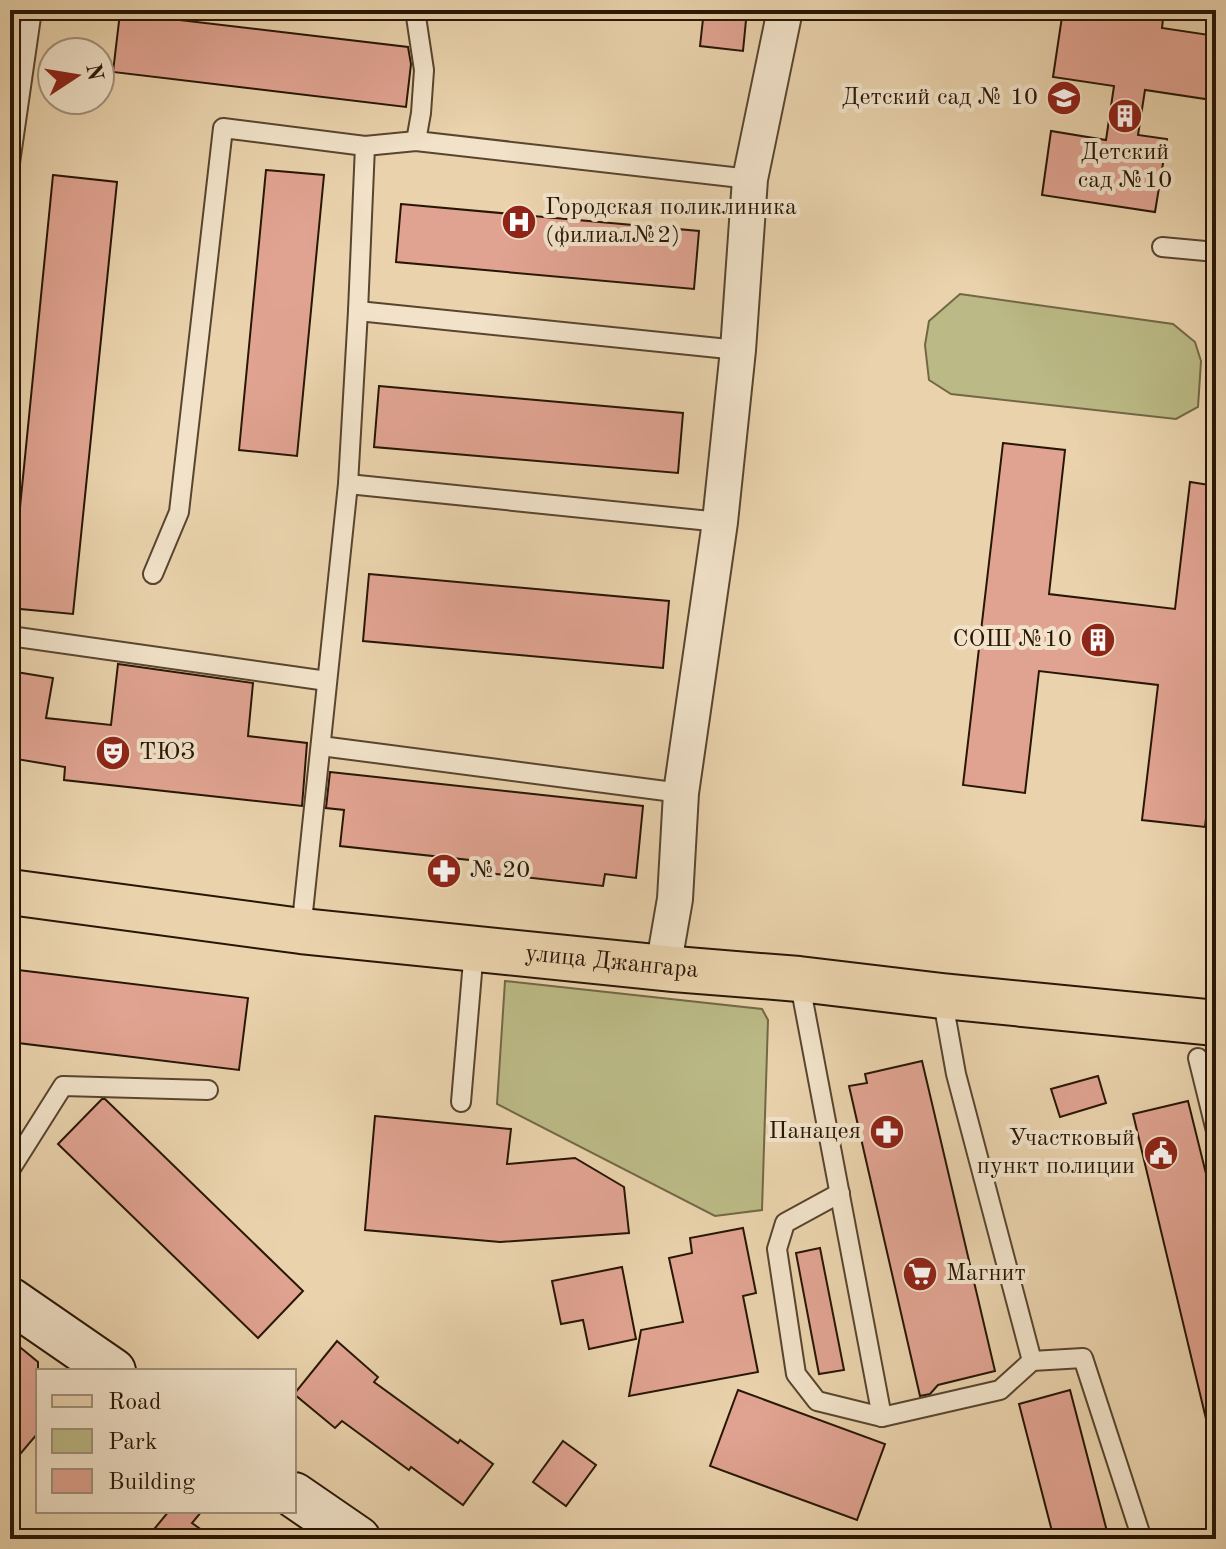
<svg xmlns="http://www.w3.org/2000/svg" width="1226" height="1549" viewBox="0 0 1226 1549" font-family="'Old Standard TT',serif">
	<rect width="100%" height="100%" fill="#e9d2ac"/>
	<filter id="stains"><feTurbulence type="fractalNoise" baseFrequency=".0025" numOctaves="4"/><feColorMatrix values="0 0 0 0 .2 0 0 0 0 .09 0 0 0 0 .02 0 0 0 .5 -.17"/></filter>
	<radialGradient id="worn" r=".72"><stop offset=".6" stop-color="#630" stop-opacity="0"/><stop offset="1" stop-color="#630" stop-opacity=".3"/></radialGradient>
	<g fill="#bbba86" stroke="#726846" stroke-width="2">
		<path d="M960 294 1173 324 1195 342 1201 361 1198 407 1176 419 951 394 929 380 925 345 929 321Z"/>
		<path d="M505 981 762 1009 768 1020 762 1210 715 1216 497 1104Z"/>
	</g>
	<g fill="#e0a391" stroke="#281605" stroke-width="2">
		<path d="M704 10H747L743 51 700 46Z"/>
		<path d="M1063 10H1083L1135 18 1136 10H1164L1162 28 1216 36V75L1212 100 1145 90 1138 135 1167 139 1155 212 1042 195 1051 131 1106 140 1114 86 1053 77Z"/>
		<path d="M120 13 408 47 411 64 406 107 113 72Z"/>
		<path d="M266 170 324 175 297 456 239 450Z"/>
		<path d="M53 175 117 182 73 614 10 608Z"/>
		<path d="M401 204 699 231 694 289 396 262Z"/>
		<path d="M379 386 683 413 678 473 374 447Z"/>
		<path d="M1003 443 1065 450 1049 594 1175 609 1190 482 1216 486V731L1205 827 1142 820 1158 685 1039 671 1025 793 963 785Z"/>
		<path d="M369 574 669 601 663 668 363 641Z"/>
		<path d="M118 664 253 683 248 736 307 743 302 806 64 780 65 767 10 758V671L53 678 46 718 111 725Z"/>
		<path d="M330 772 643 806 636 878 605 874 603 886 487 873 488 862 340 846 344 810 326 808Z"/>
		<path d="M10 969 248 998 239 1070 10 1042Z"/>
		<path d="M922 1061 995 1371 938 1385 930 1394 920 1396 849 1086 867 1083 865 1074Z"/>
		<path d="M1098 1076 1106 1103 1060 1117 1051 1089Z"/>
		<path d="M102 1099H105L303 1291 258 1338 58 1144Z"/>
		<path d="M1188 1101 1216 1214V1422L1207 1423 1133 1114Z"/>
		<path d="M375 1116 511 1129 507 1164 575 1158 624 1187 629 1233 500 1242 365 1230Z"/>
		<path d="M743 1228 756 1293 743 1296 758 1372 629 1396 641 1330 683 1322 669 1258 692 1253 690 1238Z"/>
		<path d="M820 1248 844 1370 819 1374 796 1253Z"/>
		<path d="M622 1267 636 1339 589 1349 583 1320 561 1324 552 1281Z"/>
		<path d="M337 1341 378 1377 374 1382 458 1443 460 1440 493 1464 463 1505 411 1467 409 1470 342 1421 335 1428 294 1394Z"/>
		<path d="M21 1348 38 1362V1433L10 1466V1361Z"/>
		<path d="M738 1390 885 1444 857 1520 710 1466Z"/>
		<path d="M1070 1390 1109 1539H1054L1019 1404Z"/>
		<path d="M563 1441 596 1465 566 1506 533 1482Z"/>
		<path d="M169 1511H202L192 1523 214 1539H146Z"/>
	</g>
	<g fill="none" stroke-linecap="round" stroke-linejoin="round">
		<g stroke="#58452f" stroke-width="22">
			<g id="lane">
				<path d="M415 10 424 70 421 113 416 141"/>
				<path d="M10 163 32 10"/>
				<path d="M1162 247 1216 252"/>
				<path d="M358 311 738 350"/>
				<path d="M348 484 720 522"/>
				<path d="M153 574 179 512 223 128 365 146 416 141 750 179"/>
				<path d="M10 636 327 681"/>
				<path d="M321 746 681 793"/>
				<path d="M301 931 348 484 358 311 365 146"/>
				<path d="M799 979 882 1417"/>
				<path d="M1198 1058 1216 1131"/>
				<path d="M461 1102 474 949"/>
				<path d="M10 1170 63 1086 208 1090"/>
				<path d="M840 1193 785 1223 777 1249 796 1374 817 1401 882 1417 1000 1390 1032 1361 956 1074 942 996"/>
				<path d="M1032 1361 1083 1358 1142 1539"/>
			</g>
		</g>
		<g stroke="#58452f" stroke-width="38">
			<path id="street" d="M663 968 675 899 681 793 720 522 738 350 750 179 785 10"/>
		</g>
		<g stroke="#281605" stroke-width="48">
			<g id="secondary">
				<path d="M10 1300 113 1371"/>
				<path d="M294 1495 358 1539"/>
			</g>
		</g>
		<g stroke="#281605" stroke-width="48">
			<g id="primary">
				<path id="s1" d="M10 892 301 931 674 969 799 979 942 996 1216 1023"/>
			</g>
		</g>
		<use href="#lane" stroke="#f1e2c9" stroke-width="18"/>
		<use href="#street" stroke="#f1e2c9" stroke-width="34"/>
		<use href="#secondary" stroke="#f1e2c9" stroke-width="44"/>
		<use href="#primary" stroke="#e9d2ac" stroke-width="44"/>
	</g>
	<defs>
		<g id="school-disc" transform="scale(1.8)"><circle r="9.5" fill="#8f2418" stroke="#f1e2c9"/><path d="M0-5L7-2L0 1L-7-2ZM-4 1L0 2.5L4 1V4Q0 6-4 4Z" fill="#fff"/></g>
		<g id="building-disc" transform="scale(1.8)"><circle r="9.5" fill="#8f2418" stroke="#f1e2c9"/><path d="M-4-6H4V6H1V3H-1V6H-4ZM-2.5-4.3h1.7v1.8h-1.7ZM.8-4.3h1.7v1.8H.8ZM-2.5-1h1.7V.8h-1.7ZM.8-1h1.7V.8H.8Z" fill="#fff"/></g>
		<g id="hospital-disc" transform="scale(1.8)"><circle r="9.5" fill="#8f2418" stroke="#f1e2c9"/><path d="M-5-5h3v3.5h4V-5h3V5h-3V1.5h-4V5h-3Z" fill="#fff"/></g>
		<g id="theatre-disc" transform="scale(1.8)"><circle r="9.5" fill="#8f2418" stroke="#f1e2c9"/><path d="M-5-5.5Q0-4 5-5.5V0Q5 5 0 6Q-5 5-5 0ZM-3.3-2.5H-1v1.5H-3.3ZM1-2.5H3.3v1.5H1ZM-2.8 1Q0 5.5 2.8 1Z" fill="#fff"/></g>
		<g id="pharmacy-disc" transform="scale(1.8)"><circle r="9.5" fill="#8f2418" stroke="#f1e2c9"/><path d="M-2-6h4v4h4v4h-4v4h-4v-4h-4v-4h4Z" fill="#fff"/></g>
		<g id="civic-disc" transform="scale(1.8)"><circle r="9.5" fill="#8f2418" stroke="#f1e2c9"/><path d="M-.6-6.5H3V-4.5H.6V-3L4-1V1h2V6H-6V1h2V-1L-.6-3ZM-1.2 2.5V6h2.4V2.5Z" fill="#fff"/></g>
		<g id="supermarket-disc" transform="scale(1.8)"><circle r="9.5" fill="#8f2418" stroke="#f1e2c9"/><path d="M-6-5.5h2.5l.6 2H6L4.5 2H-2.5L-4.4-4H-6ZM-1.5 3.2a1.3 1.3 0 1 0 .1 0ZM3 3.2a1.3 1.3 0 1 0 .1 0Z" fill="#fff"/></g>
	</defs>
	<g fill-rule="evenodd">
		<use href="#school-disc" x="1064" y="98"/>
		<use href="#building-disc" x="1125" y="116"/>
		<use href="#hospital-disc" x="519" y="222"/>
		<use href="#building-disc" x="1098" y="640"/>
		<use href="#theatre-disc" x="113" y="753"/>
		<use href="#pharmacy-disc" x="444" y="871"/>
		<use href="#pharmacy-disc" x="887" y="1132"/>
		<use href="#civic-disc" x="1161" y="1153"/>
		<use href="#supermarket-disc" x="920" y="1274"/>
	</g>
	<g text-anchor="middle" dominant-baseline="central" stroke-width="8" stroke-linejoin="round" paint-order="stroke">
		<g font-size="24" fill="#281605" stroke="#f1e2c9" text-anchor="end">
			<text x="1038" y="98">Детский сад № 10</text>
			<text x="1125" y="153" text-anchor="middle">Детский<tspan x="1125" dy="28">сад №10</tspan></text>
			<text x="545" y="208" text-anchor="start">Городская поликлиника<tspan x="545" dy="28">(филиал№2)</tspan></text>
			<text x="1072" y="640">СОШ №10</text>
			<text x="139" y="753" text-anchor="start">ТЮЗ</text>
			<text x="470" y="871" text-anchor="start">№ 20</text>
			<text x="861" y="1132">Панацея</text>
			<text x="1135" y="1139">Участковый<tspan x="1135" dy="28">пункт полиции</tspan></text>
			<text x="946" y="1274" text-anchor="start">Магнит</text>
		</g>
		<g font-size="24" fill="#281605" stroke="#f1e2c9">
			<text stroke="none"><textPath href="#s1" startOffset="606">улица Джангара</textPath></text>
		</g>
	</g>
	<rect width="1226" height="1549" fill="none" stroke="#e9d2ac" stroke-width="40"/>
	<rect x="12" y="12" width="1202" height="1525" fill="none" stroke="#281605" stroke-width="4"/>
	<rect x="20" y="20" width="1186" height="1509" fill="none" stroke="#281605" stroke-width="2"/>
	<rect x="36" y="1369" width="260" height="144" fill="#f1e2c9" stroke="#a1907b" stroke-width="2"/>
	<rect x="52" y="1395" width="40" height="12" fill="#e9d2ac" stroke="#a1907b" stroke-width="2"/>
	<text x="108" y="1409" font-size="24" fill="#281605">Road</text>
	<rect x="52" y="1429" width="40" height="24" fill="#bbba86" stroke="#a1907b" stroke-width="2"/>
	<text x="108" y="1449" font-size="24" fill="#281605">Park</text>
	<rect x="52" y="1469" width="40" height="24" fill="#e0a391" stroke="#a1907b" stroke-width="2"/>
	<text x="108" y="1489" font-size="24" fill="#281605">Building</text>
	<g transform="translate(76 76) rotate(78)"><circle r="38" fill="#f1e2c9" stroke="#a1907b" stroke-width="2"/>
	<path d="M0-6L14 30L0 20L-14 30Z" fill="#8f2418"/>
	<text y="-12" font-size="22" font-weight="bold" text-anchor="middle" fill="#281605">N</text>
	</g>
	<rect width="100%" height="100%" filter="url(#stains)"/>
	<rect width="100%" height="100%" fill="url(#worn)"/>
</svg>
